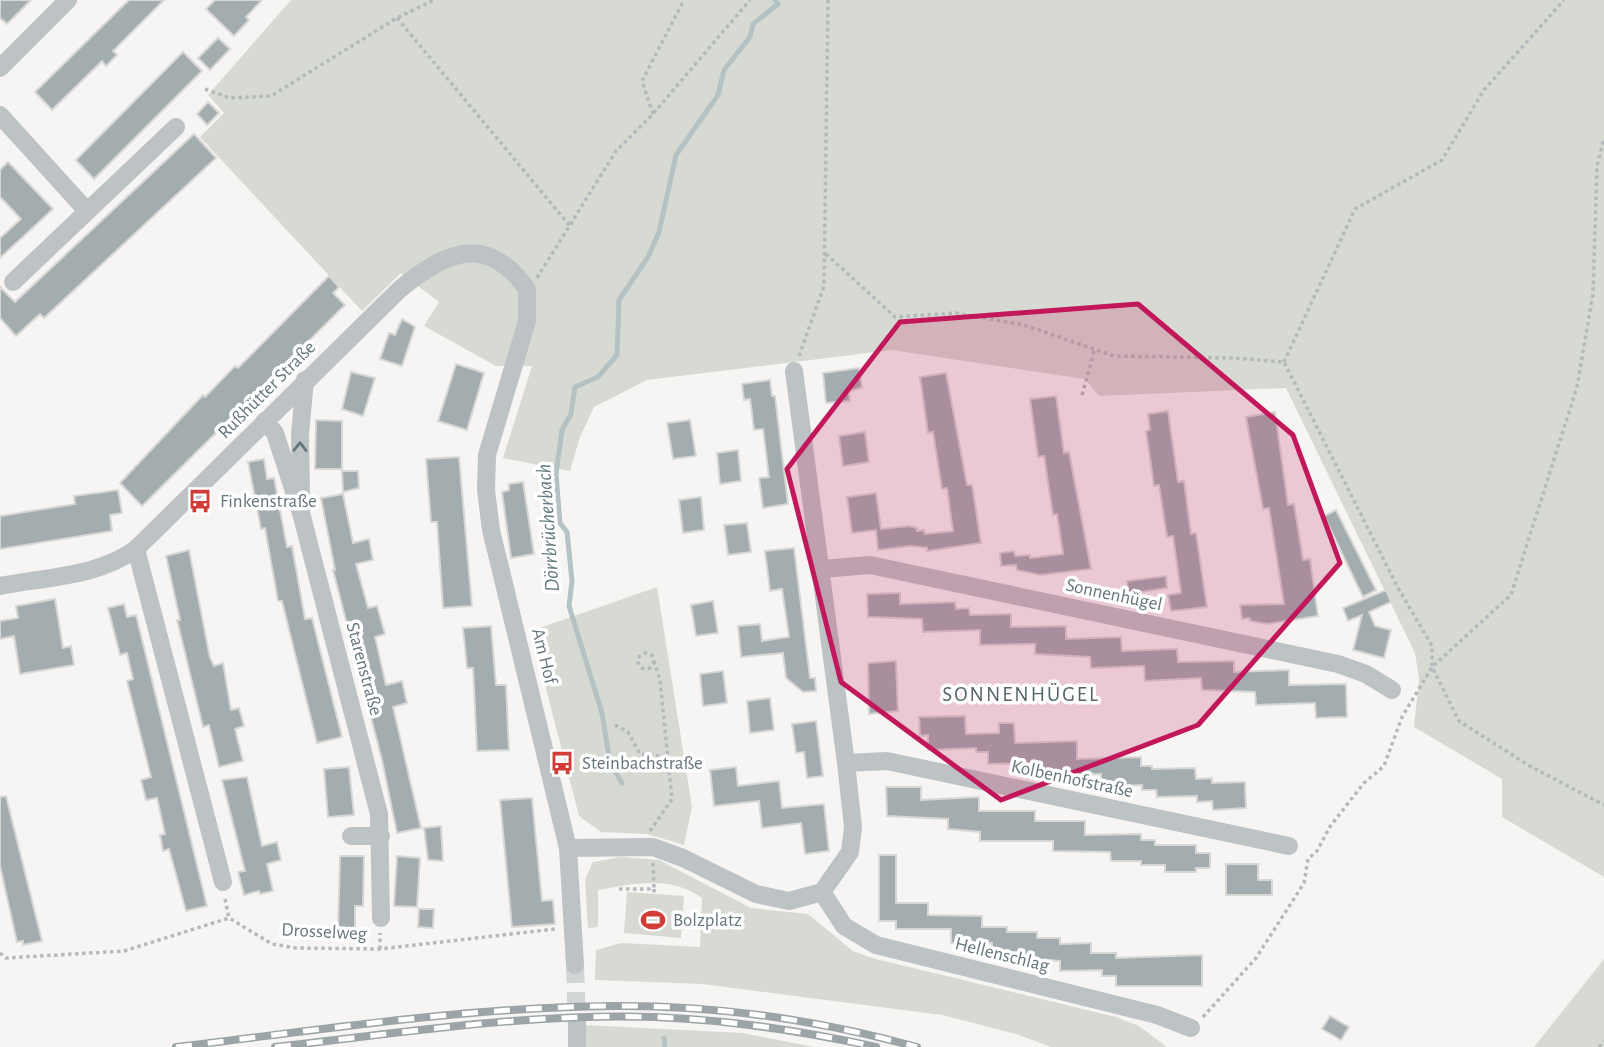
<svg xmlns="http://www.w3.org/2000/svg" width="1604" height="1047" viewBox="0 0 1604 1047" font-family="'Alegreya Sans',sans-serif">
	<rect width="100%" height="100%" fill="#f6f5f3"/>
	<g fill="#d7dad2">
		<path d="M291 0H1604V877L1502 817V779L1414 727 1419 679 1415 653 1286 388 1099 396 1085 379 892 350 647 380 594 407 580 437 570 471 503 458 532 366H496L424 326 439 302 401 273 362 311 200 137 224 113 208 95Z"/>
		<path d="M657 587 692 807 684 845 647 834 601 832 579 816 531 631Z"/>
		<path d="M621 857 659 860 751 908 808 914 853 951 872 958 1116 1017 1139 1026 1167 1047H1051L1016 1034 942 1015 702 984 595 980 596 950 621 943 700 947 702 898C669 875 635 884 598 890V927L588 928 585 879 593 862Z"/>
		<path d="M627 892 684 896 681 938 624 933Z"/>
		<path d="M1604 959V1047H1534Z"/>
		<path d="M584 1025 743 1033 814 1047H586Z"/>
	</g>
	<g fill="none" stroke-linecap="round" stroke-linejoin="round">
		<g stroke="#b4c2c4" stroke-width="5">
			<path d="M622 783 610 763 602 713 569 606 572 581 567 532 560 523 556 474 562 430 571 414 575 387 598 377 617 355 619 300 648 257 659 232 676 155 718 95 724 70 750 37 753 24 778 4 775 0"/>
			<path d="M664 1038 665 1047"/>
		</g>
	</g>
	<g fill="#a3adaf" stroke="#d7d7d5" stroke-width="2">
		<path d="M0 0H31L7 24 0 18Z"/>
		<path d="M129 0H164L113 51 117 55 106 66 102 61 52 110 35 92Z"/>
		<path d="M215 0H262L246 17 249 20 234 36 206 9Z"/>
		<path d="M218 38 230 49 210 70 198 58Z"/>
		<path d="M183 52 202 71 94 179 76 160Z"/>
		<path d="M208 102 219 113 207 125 197 114Z"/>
		<path d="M194 134 216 158 44 318 40 314 16 336 0 318V287L15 302Z"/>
		<path d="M8 162 53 209 0 258V238L21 219 0 197V170Z"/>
		<path d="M329 276 339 287 333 293 345 305 142 506 120 483 203 395 205 397 235 366 238 368Z"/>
		<path d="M402 319 415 327 402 366 380 359 389 333 395 335Z"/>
		<path d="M456 364 484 373 467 430 438 421Z"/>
		<path d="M859 368 862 387 849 392 850 401 826 403 823 373Z"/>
		<path d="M351 372 375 378 363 416 342 409Z"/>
		<path d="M946 373 967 485H972L981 543 927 551V548L911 546 878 550 876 530 852 533 847 497 876 493 881 529 909 526 917 528V531L924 530 925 534 953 531 947 488 942 489 933 432 928 433 920 377Z"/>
		<path d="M770 380 772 396H775L788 504 763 508 759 478 769 477 763 429 754 430 750 399 744 400 742 384Z"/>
		<path d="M1056 396 1064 453 1069 452 1091 569 1040 575 1017 570 1016 565 1001 566 1000 553 1014 551 1015 556 1030 555V558L1063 554 1057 514 1053 515 1044 456 1038 457 1030 399Z"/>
		<path d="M1168 411 1178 482 1184 481 1191 534 1196 533 1207 607 1171 611 1168 595 1181 593 1173 536 1167 537 1159 485 1154 486 1146 431 1150 430 1148 414Z"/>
		<path d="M1275 412 1288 505 1294 504 1303 560 1310 559 1318 616 1267 624 1250 621V618L1242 619 1240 605 1284 604 1269 508 1263 509 1246 417Z"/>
		<path d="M316 420 342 421V469H315Z"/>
		<path d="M690 420 696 456 673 459 667 423Z"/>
		<path d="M865 432 869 462 843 466 839 436Z"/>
		<path d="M738 450 741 481 720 484 717 453Z"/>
		<path d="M459 457 472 606 443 608 437 522H431L426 459Z"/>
		<path d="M264 459 267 479 274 478 287 547 292 546 305 619 312 618 342 737 317 743 282 601H278L265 528 261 529 248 462Z"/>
		<path d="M342 471H358L359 488 343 492Z"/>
		<path d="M523 482 534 554 511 558 502 492 509 490V484Z"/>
		<path d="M118 490 122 513 110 515 112 531 0 549V516L75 504 74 496Z"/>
		<path d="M343 494 353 543 369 539 373 560 356 564 368 608 377 606 385 634 375 637 386 685 402 681 407 703 393 707 421 828 397 833 382 760 333 570H335L321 498Z"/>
		<path d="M701 497 704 530 683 533 679 500Z"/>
		<path d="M1336 510 1376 590 1363 597 1324 516Z"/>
		<path d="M747 523 751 552 728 555 724 525Z"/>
		<path d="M794 548 810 678H815L816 691 803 692 786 678 783 653 741 657 738 626 760 624 762 641 789 637 782 589 770 591 765 551Z"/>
		<path d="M189 550 210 658 214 666 223 663 231 710 239 708 244 726 235 729 243 761 219 767 209 725 203 727 177 620H180L166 556Z"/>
		<path d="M1166 576 1167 588 1128 594 1127 581Z"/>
		<path d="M1386 590 1391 602 1369 612 1375 626 1391 630 1384 658 1353 650 1362 615 1348 621 1343 608Z"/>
		<path d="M900 593V604L955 602 956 609 969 608 970 615 1011 614V627L1066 626V639L1121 637 1122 651 1177 649 1178 662 1234 661V672L1289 670V685L1346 684 1347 717 1316 718 1315 703 1256 705 1255 692 1202 690 1201 678 1145 681 1144 666 1091 668 1090 657 1035 654V644L980 645V630L923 632 922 619 868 617 867 594Z"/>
		<path d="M55 599 63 648 71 646 74 665 20 674 14 636 0 639V621L18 618 16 606Z"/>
		<path d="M713 601 718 633 696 636 691 605Z"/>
		<path d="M124 604 127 617 136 615 207 906 186 911 169 849 163 851 160 835 165 834 157 798 146 800 141 780 151 777 127 681 133 679 127 653 120 655 108 608Z"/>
		<path d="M491 626 496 685H506L509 750 477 751 473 668H467L463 628Z"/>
		<path d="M896 661 898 711 869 714 868 663Z"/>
		<path d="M723 671 727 703 703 706 700 674Z"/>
		<path d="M770 698 774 730 750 733 747 701Z"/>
		<path d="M965 716 966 734 999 733V723H1014L1015 743 1077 741V759L1141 757V766H1152V769L1195 768 1196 779 1212 778V783L1245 782 1246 808 1213 810 1212 801 1197 802V796L1157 797 1156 790H1142V785L1101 787V774L1038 776 1037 763 988 764V752H976V748L928 750V735L920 736 919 717Z"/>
		<path d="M816 721 823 776 807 778 804 752 796 753 792 724Z"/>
		<path d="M349 767 354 815 328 817 324 769Z"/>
		<path d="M736 767 738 786 779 781 782 808 824 804 829 851 805 854 801 823 762 828 759 801 714 806 710 770Z"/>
		<path d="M247 777 262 846 277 842 281 860 267 864 273 891 260 894 259 891 244 895 238 872 245 871 222 780Z"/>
		<path d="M886 787H921V800L979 797V811H1035V821H1085V835L1141 834V840H1155V845H1196V853H1210V868H1196V872H1165V865H1141V861H1111L1110 852 1053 851V841H980V832L948 829V819L887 816Z"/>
		<path d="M6 796 42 941 23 945V941L17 942 0 866V797Z"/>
		<path d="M532 798 542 901 553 900 555 924 512 927 500 800Z"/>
		<path d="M441 826 443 861 428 860 424 828Z"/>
		<path d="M879 855H896V903H928V915L982 916V927H1007V932H1037V938H1060V944L1091 943V953H1116V958L1202 955V986H1116V976H1102V970L1060 971V961L1007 957V950H992V943H951V929H896V921H879Z"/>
		<path d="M340 856H364L363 906H355V931L338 930Z"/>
		<path d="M397 856 420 858 417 907 394 906Z"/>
		<path d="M1226 864H1258V880H1272V895H1226Z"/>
		<path d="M419 909H434L433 928 418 927Z"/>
		<path d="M1330 1016 1349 1027 1341 1040 1322 1029Z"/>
	</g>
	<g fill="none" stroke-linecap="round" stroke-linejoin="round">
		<path stroke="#d2d5d5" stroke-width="18" stroke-dasharray="18 9" stroke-linecap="butt" d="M575 965 577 1024"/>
		<g stroke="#b5b9bb" stroke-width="3.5" stroke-dasharray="3.5 3.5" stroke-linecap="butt">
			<path d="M397 18 570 226"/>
			<path d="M205 89 230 98 271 96 397 18 434 0"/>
			<path d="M653 114 642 81 684 0"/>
			<path d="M826 254 895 317 956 313 1024 325 1114 356 1234 358 1284 362 1397 586 1432 646V667L1459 721 1528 765 1604 805"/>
			<path d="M537 278 616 151 653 114 750 0"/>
			<path d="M799 356 824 286 828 0"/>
			<path d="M1284 362 1355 209 1442 160 1484 90 1564 0"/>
			<path d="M1082 395 1095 348"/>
			<circle cx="646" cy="661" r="8"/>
			<path d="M615 725 628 732 640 754 668 757"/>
			<path d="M650 831 672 799 660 680 655 663"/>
			<path d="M653 863 654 889"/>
			<path d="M619 889H654V894"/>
			<path d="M225 899 229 918"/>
			<path d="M380 949V933"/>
			<path d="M0 953 6 958 124 951 229 918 272 944 296 948 380 949 555 929"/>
			<path d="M1203 1017 1256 958 1304 883 1308 859 1317 851 1331 825 1364 783 1384 766 1402 717 1432 667 1511 595 1577 387 1593 294 1597 166 1604 139"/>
			<path d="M1599 1047 1604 1041"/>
		</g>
		<g stroke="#bdc2c4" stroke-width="18">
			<path d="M0 68 68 0"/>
			<path d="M0 115 87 211"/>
			<path d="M13 282 176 127"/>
			<path d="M265 421 275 433 301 513 379 814 381 918"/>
			<path d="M301 493 300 434 305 380"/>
			<path d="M136 549 223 882"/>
			<path d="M821 569 870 565 1338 664 1366 674 1392 690"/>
			<path d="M0 586C46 577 97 577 136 549L400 289C445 252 486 232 527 289V321L487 455 486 490 491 530 568 848 575 965"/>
			<path d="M846 763 887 761 1289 846"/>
			<path d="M351 836H381"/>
			<path d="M568 848 653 847 683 858 756 894 789 901 822 892 850 852 853 827 846 763 794 371"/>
			<path d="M822 892 844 926 876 945 1157 1015 1191 1028"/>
			<path d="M577 1024V1047"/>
		</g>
		<g stroke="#9ba4a7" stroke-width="8">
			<g id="rail">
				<path d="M176 1047C321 1030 468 1007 614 1006 716 1005 818 1020 917 1047"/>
				<path d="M275 1047C401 1033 528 1013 655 1017 730 1020 803 1031 876 1047"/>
			</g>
		</g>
		<use href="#rail" stroke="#fff" stroke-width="5" stroke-dasharray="16" stroke-linecap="butt"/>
	</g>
	<defs><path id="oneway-chevron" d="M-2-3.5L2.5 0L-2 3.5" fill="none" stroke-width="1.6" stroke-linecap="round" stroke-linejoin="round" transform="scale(1.75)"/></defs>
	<use stroke="#64767b" href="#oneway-chevron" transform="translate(300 447) rotate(-89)"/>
	<path fill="#c2185b" fill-opacity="0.2" stroke="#c2185b" stroke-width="5" stroke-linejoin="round" d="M1138 304 1293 435 1340 563 1198 725 1001 800 841 682 787 469 900 322Z"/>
	<defs>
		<g id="bus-bare" transform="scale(1.89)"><path d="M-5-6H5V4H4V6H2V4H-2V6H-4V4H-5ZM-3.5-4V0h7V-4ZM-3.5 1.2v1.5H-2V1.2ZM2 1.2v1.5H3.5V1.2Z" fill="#d23c37" stroke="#fff" stroke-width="2.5" paint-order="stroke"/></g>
		<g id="stadium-bare" transform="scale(1.89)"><path d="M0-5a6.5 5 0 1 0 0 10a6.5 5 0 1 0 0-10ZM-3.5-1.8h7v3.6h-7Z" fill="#d23c37" stroke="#fff" stroke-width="2.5" paint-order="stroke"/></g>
	</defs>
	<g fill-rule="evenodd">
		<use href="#bus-bare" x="200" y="501"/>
		<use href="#bus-bare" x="562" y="763"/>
		<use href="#stadium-bare" x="653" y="920"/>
	</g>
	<g text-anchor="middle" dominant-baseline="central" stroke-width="7" stroke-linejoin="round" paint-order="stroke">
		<g font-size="19" fill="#64767b" stroke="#fff">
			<text transform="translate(267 390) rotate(-45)">Rußhütter Straße</text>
			<text transform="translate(1114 595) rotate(12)">Sonnenhügel</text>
			<text transform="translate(544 656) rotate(76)">Am Hof</text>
			<text transform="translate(364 669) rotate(75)">Starenstraße</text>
			<text transform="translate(1072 779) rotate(12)">Kolbenhofstraße</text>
			<text transform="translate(324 932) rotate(3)">Drosselweg</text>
			<text transform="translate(1002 955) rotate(14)">Hellenschlag</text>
		</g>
		<g font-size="19" fill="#64767b" stroke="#fff" text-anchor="start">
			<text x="220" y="501">Finkenstraße</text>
			<text x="582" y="763">Steinbachstraße</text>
			<text x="673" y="920">Bolzplatz</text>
		</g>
		<g font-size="21" font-style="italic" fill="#637b7e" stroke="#fff">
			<text transform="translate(548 528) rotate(-94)">Dörrbrücherbach</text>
		</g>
		<g font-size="21" letter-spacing="2" fill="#556267" stroke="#fff">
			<text x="1021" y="694">SONNENHÜGEL</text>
		</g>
	</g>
</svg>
